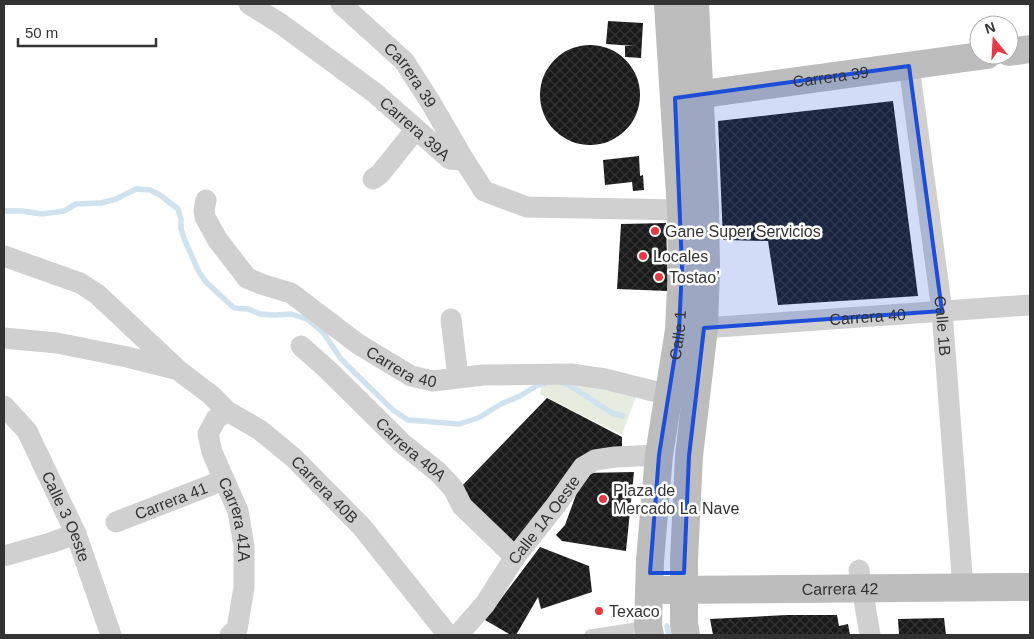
<svg xmlns="http://www.w3.org/2000/svg" width="1034" height="639" viewBox="0 0 1034 639" font-family="Helvetica,sans-serif">
	<defs>
		<pattern id="building-cross-hatch" width="8" height="8" patternUnits="userSpaceOnUse" patternTransform="scale(1.25)"><rect width="8" height="8" fill="#1a1a1a"/><path d="M0 0l8 8M0 8l8-8" fill="none" stroke="#333"/></pattern>
	</defs>
	<rect width="100%" height="100%" fill="#fff"/>
	<path fill="#e6ecdf" d="M545 376 638 391 622 435 540 394Z"/>
	<g fill="none" stroke-linecap="round" stroke-linejoin="round">
		<g stroke="#cfe2ee" stroke-width="5.5">
			<path d="M4 211H22L42 214 64 211 76 204 101 203 116 199 136 189 150 190 160 195 178 209 181 219V229L185 241 199 272 206 282 234 308 248 309 260 314 275 315 291 314 307 319 323 332 341 359 353 371 393 410 408 420 459 424 478 418 503 403 520 396 538 385 544 384"/>
			<path d="M563 383 569 385 612 413 623 416"/>
			<path d="M667 626 669 635"/>
		</g>
	</g>
	<g fill="url(#building-cross-hatch)">
		<path d="M608 21 643 23 641 58 625 57V46H635L606 44Z"/>
		<circle cx="590" cy="95" r="50"/>
		<path d="M893 101 918 296 778 305 768 241 723 240 718 121Z"/>
		<path d="M639 156 640 176 643 175 644 190 633 191 632 182 605 185 603 160Z"/>
		<path d="M666 223 668 291 617 289 621 224Z"/>
		<path d="M547 398 622 437V454L603 450 513 552 458 490Z"/>
		<path d="M634 472 626 551 562 541 556 535 565 525 584 473Z"/>
		<path d="M540 547 589 566 592 592 541 609 538 597 516 635H511L485 620Z"/>
		<path d="M787 615H837L839 626 848 624 850 635H713L710 619Z"/>
		<path d="M944 618 946 635H899L898 619Z"/>
	</g>
	<g fill="none" stroke-linecap="round" stroke-linejoin="round">
		<path stroke="#d0d0d0" stroke-width="11" d="M590 635 648 626"/>
		<g stroke="#d0d0d0" stroke-width="21">
			<path id="s1" d="M249 4 281 24 375 93 450 159 464 160 484 191 527 207 681 210"/>
			<path id="s2" d="M341 4 404 61 431 103 464 160"/>
			<path id="s3" d="M909 66 942 311 963 588"/>
			<path d="M373 179 380 174 416 129"/>
			<path id="s4" d="M206 200 204 210 205 217 217 239 247 278 261 284 291 293 358 344 411 376 433 381 483 375 571 374 605 379 669 395"/>
			<path id="s5" d="M4 256 80 283 97 294 178 370 211 395 227 411 260 430 294 458 362 527 448 635"/>
			<path d="M451 319 458 377"/>
			<path id="s6" d="M704 328 1030 305"/>
			<path d="M4 338 57 343 127 357 175 369"/>
			<path id="s7" d="M301 346 328 370 403 444 438 472 453 488 462 506 515 557"/>
			<path id="s8" d="M4 406 27 431 76 534 111 635"/>
			<path id="s9" d="M227 411 216 419 208 434 212 452 238 511 244 546V587L237 629 230 635"/>
			<path id="s10" d="M116 522 224 480"/>
			<path d="M4 556 50 543 76 534"/>
			<path d="M859 570 870 635"/>
			<path id="s11" d="M458 635 485 604 515 557 556 505 583 467 595 460 615 457 659 455"/>
		</g>
		<g stroke="#bdbdbd" stroke-width="28">
			<path d="M1009 52 1030 49"/>
			<path id="s12" d="M681 97 987 55"/>
			<path id="s13" d="M666 590 1030 587"/>
			<path id="s14" d="M650 635 648 626 650 561 659 455 679 330 682 268 681 210 668 4"/>
			<path d="M686 635 684 624V560L689 456 704 328 706 268 705 207 695 4"/>
		</g>
	</g>
	<path fill="#1d4ed8" fill-opacity="0.2" stroke="#1d4ed8" stroke-width="4" stroke-linejoin="round" d="M909 66 942 311 704 328 689 456 684 573H650L659 455 679 330 682 268 675 98Z"/>
	<g fill="#e63946" stroke="#fff" stroke-width="2">
		<circle cx="655" cy="231" r="5"/>
		<circle cx="643" cy="256" r="5"/>
		<circle cx="659" cy="277" r="5"/>
		<circle cx="603" cy="499" r="5"/>
		<circle cx="599" cy="611" r="5"/>
	</g>
	<g text-anchor="middle" dominant-baseline="central" stroke-width="5" stroke-linejoin="round" paint-order="stroke">
		<g font-size="16" fill="#333" stroke="#fff">
			<text stroke="none"><textPath href="#s2" startOffset="100">Carrera 39</textPath></text>
			<text stroke="none"><textPath href="#s12" startOffset="151">Carrera 39</textPath></text>
			<text stroke="none"><textPath href="#s1" startOffset="208">Carrera 39A</textPath></text>
			<text stroke="none"><textPath href="#s6" startOffset="164">Carrera 40</textPath></text>
			<text stroke="none"><textPath href="#s3" startOffset="262">Calle 1B</textPath></text>
			<text stroke="none"><textPath href="#s14" startOffset="302">Calle 1</textPath></text>
			<text stroke="none"><textPath href="#s4" startOffset="272">Carrera 40</textPath></text>
			<text stroke="none"><textPath href="#s7" startOffset="151">Carrera 40A</textPath></text>
			<text stroke="none"><textPath href="#s5" startOffset="402">Carrera 40B</textPath></text>
			<text stroke="none"><textPath href="#s10" startOffset="59">Carrera 41</textPath></text>
			<text stroke="none"><textPath href="#s8" startOffset="128">Calle 3 Oeste</textPath></text>
			<text stroke="none"><textPath href="#s9" startOffset="121">Carrera 41A</textPath></text>
			<text stroke="none"><textPath href="#s11" startOffset="144">Calle 1A Oeste</textPath></text>
			<text stroke="none"><textPath href="#s13" startOffset="174">Carrera 42</textPath></text>
		</g>
		<g font-size="16" fill="#333" stroke="#fff" text-anchor="start">
			<text x="665" y="231">Gane Super Servicios</text>
			<text x="653" y="256">Locales</text>
			<text x="669" y="277">Tostao’</text>
			<text x="613" y="490">Plaza de<tspan x="613" dy="18">Mercado La Nave</tspan></text>
			<text x="609" y="611">Texaco</text>
		</g>
	</g>
	<rect width="1034" height="639" fill="none" stroke="#333333" stroke-width="10"/>
	<g transform="translate(994 40) rotate(342)"><circle r="24" fill="#ffffff" stroke="#adadad"/>
	<path d="M0-4L9 19L0 12L-9 19Z" fill="#e63946"/>
	<text y="-8" font-size="14" font-weight="bold" text-anchor="middle" fill="#333333">N</text>
	</g>
	<path d="M18 38v8h138v-8" fill="none" stroke="#333333" stroke-width="2.5"/>
	<text x="25" y="38" font-size="15" fill="#333333" stroke="#ffffff" stroke-width="4" paint-order="stroke">50 m</text>
</svg>
